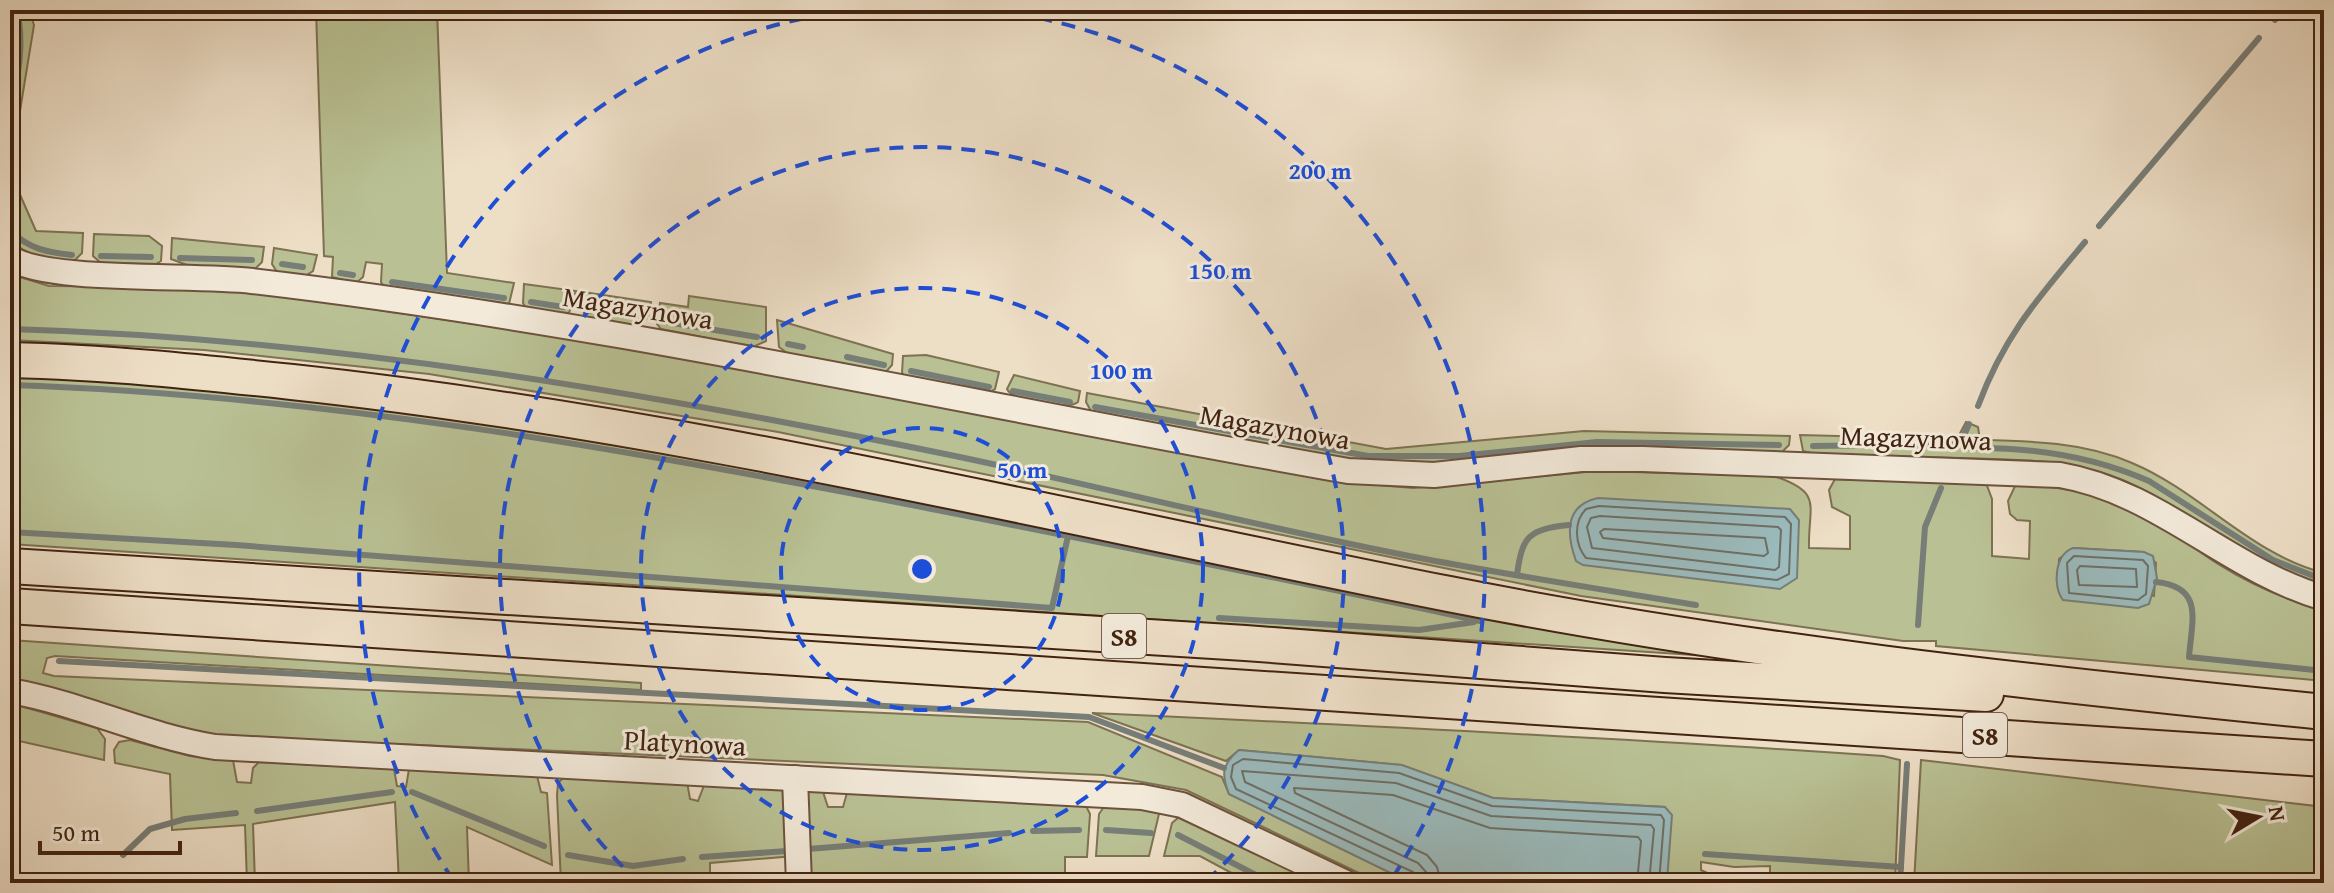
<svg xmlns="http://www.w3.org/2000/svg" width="2334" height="893" viewBox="0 0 2334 893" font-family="'Gentium Book Plus',serif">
	<rect width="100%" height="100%" fill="#eddec6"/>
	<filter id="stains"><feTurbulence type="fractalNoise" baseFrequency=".0025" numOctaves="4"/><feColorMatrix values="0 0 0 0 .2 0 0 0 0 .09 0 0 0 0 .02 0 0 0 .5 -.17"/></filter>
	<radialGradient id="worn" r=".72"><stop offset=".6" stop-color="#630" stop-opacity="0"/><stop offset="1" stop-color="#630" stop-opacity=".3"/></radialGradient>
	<g fill="#b9c194" stroke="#7e7252" stroke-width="2" fill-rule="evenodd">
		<path d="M10 10H29L34 25 10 172 36 231 83 233 82 253 74 261 36 257 10 242Z"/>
		<path d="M316 10H437L447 273 514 283 509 304 501 306 385 288 381 282 382 264 366 262 363 277 356 283 332 277 333 257 324 256Z"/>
		<path d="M94 234 149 236 162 246 161 261 156 264 101 263 93 256Z"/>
		<path d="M172 238 264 247 262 262 254 270 187 265 171 259Z"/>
		<path d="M274 248 317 255 313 271 305 276 277 272 272 264Z"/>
		<path d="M10 274 49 286 204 287 270 294 632 347 1332 481 1413 488 1597 471 1774 476C1824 493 1808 504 1809 548L1850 549V516L1832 507 1829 490 1835 479 1986 483 1992 499V556L2029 559 2030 521 2017 520 2010 514 2008 501 2016 484C2064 486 2115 497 2157 522 2178 534 2197 551 2218 564 2251 585 2286 600 2324 610V681L1936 646V641H1903L1581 596 778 432 429 374 204 350 10 340ZM2073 548 2144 552 2156 563 2154 596 2058 585 2059 559Z"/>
		<path d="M524 284 576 291 569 313 527 310 523 303Z"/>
		<path d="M583 292 651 302 648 318 637 326 584 317Z"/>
		<path d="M689 296 766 307V341L753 347 661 329 657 324 660 303 688 307Z"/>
		<path d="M777 320 893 354 892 365 885 373 787 353 779 347Z"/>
		<path d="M926 355 999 372 995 389 990 392 905 376 902 373 903 356Z"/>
		<path d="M10 373 136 379 588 434 1724 657 10 544Z"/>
		<path d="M1014 375 1080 391 1078 402C1068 411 1012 401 1007 389Z"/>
		<path d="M1087 393 1386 449 1584 431 1790 436 1789 445 1781 453 1448 464 1358 461 1091 411 1086 402Z"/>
		<path d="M1966 422 1978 427 1980 440C2031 441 2084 442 2132 463 2201 492 2250 554 2324 573V587C2246 561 2197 513 2125 481 2074 458 2018 460 1963 458 1914 457 1865 456 1816 454L1803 451 1800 435 1957 439Z"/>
		<path d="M10 640 641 683V690L55 656 47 658 43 673 54 676 1088 722 1222 777 1229 794 1401 878 1476 883H1380L1186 790 1103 775 216 736 153 723 41 685 10 681Z"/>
		<path d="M10 703 97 728 105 739 104 760 10 739Z"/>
		<path d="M1092 713C1356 725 1620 738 1883 756L1900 760 1895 883H1756L1770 875V866L1734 867 1701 862V870L1728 883H1665V807L1493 798 1401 765 1239 750 1226 761Z"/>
		<path d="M130 740 190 756 233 760 237 782 251 783 253 768 259 762 394 769 397 786 406 787 409 769 537 776 541 792 547 793 552 865 467 827 469 883H399L395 802 253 824 255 883H247L245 825 172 830 170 774 115 763 114 750 119 742Z"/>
		<path d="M1921 760 2324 807V883H1914Z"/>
		<path d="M564 777 687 782 690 799 698 801 705 783 780 787 786 791 794 856 710 863V883H561L557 795 558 783Z"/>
		<path d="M809 788 822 789 828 807H843L847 793 1085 804 1090 814 1087 857H1065V883H805V797Z"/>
		<path d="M1106 804 1154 810 1159 814 1149 856H1096L1099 814Z"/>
		<path d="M1179 817 1324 883H1250L1200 856H1164L1172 823Z"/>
	</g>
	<g fill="#9bbbbd" stroke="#777e78" stroke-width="2">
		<path d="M1598 498 1790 509 1799 520 1797 578 1780 589 1583 565 1576 561C1566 533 1565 505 1598 498Z"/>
		<path d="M2073 548 2144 552 2153 556 2157 578 2149 604 2138 608 2063 600C2052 586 2055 554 2073 548Z"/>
		<path d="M1239 750 1402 765 1493 798 1665 807 1672 815 1667 881 1476 883 1401 878 1229 794C1221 774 1222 764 1239 750Z"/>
	</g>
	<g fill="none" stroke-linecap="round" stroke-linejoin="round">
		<g stroke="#6e6f66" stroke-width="2">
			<path d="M1599 506 1785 517 1791 524 1789 574 1777 580 1586 558C1575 545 1573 522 1586 509Z"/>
			<path d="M1600 516 1778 527 1781 530 1779 567 1775 570 1592 548 1587 527 1591 518Z"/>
			<path d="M1604 529 1765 538 1768 553 1764 556 1603 538 1600 532Z"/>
			<path d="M2074 556 2143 560 2148 566 2146 594 2138 600 2069 593 2067 563Z"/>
			<path d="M2080 566 2136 569 2137 587 2079 585 2077 570Z"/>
			<path d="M1418 883 1413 872 1236 789 1231 777 1233 765 1243 759 1399 773 1492 806 1661 815 1664 820 1659 883"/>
			<path d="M1429 883 1426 872 1418 863 1245 782 1242 771 1396 783 1491 816 1651 825 1654 829 1649 883"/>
			<path d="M1441 883 1437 867 1427 855 1295 793 1294 788 1393 795 1490 828 1638 837 1641 841 1637 883"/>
		</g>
		<g stroke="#777e78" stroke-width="6">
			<path d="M2275 20 2283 10"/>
			<path d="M10 111C18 75 25 46 17 10"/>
			<path d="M2099 226 2259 38"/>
			<path d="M10 231C30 249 46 252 72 255"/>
			<path d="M101 256 151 257"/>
			<path d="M180 258 252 260"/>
			<path d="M282 264 303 267"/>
			<path d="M340 273 353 275"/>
			<path d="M392 282 504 298"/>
			<path d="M531 302 563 307"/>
			<path d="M588 310 635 316"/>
			<path d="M667 322 757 337"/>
			<path d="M10 329C328 338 643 392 955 456 1112 489 1267 529 1425 559 1515 576 1606 590 1696 605"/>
			<path d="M788 344 803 347"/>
			<path d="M847 357 884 365"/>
			<path d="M911 371 989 387"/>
			<path d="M10 385C318 395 620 448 922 507 1108 544 1294 580 1480 621"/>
			<path d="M1013 391 1070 402"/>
			<path d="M1978 406C2004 336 2038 298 2085 242"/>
			<path d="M1095 407 1368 456H1459L1597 442 1779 445"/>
			<path d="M1813 446 1960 444 1969 424"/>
			<path d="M1970 448C2033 447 2092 456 2149 481L2273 560 2324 580"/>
			<path d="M10 532 236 545 1052 608 1068 536"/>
			<path d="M1517 575C1522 536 1529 529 1569 525"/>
			<path d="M2156 582C2204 587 2192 619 2189 657L2324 671"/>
			<path d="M1219 618 1419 630 1474 622"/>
			<path d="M1918 625 1925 527 1941 488"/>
			<path d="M59 661 1089 717 1224 768"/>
			<path d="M412 792 544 846"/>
			<path d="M257 811 392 792"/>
			<path d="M1106 830 1151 833"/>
			<path d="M1033 831 1079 830"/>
			<path d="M1178 835 1272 883"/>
			<path d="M808 849 1009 833"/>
			<path d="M1705 854 1901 867"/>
			<path d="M123 855 150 829 185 819 236 813"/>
			<path d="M568 855 633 866 683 859"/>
			<path d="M702 857 787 851"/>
			<path d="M1900 883 1907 764"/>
		</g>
		<g stroke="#6d523e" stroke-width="28">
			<g id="minor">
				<path d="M10 258C48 283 196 274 252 281 621 324 982 407 1348 471L1434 475 1581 459H1643L2060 475C2159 492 2228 570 2324 598"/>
				<path d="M10 691C80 703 145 736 215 747L1142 797 1182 805 1346 883"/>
				<path d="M795 778 799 883"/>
			</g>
		</g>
		<g stroke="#422310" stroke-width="38">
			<g id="highway">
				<path d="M10 360C104 362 198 372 292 382 682 424 1064 518 1449 594 1738 651 2032 683 2324 712"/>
				<path d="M10 566 1245 643 1665 675 1986 694"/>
				<path d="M10 606 2324 759"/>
			</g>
		</g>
		<use href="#minor" stroke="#f3eada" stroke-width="24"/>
		<use href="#highway" stroke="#eddec6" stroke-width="34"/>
	</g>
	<g fill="none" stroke="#1d4ed8" stroke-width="4" stroke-dasharray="14 10">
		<circle cx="922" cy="569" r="141"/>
		<circle cx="922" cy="569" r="281"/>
		<path d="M640 883A422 422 0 1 1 1204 883"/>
		<path d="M453 880A563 563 0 0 1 853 10M991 10A563 563 0 0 1 1391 880"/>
	</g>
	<g text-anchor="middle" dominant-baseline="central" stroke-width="6" stroke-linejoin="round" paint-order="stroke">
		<g fill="#f3eada" stroke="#775f4d" stroke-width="2">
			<rect x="1102" y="614" width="44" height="44" rx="6"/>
			<rect x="1963" y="713" width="44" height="44" rx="6"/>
		</g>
		<g font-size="26" font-weight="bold" fill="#422310">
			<text x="1124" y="636">S8</text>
			<text x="1985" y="735">S8</text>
		</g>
		<g font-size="28" fill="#422310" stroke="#f3eada">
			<text transform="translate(638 307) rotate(9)">Magazynowa</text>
			<text transform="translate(1275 426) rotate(10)">Magazynowa</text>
			<text transform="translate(1916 437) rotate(2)">Magazynowa</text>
			<text transform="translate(685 742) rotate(3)">Platynowa</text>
		</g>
	</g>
	<circle cx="922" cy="569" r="12" fill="#1d4ed8" stroke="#f3eada" stroke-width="4"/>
	<g font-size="24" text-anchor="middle" font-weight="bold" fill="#1d4ed8" stroke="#f3eada" stroke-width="6" stroke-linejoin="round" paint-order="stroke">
		<text x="1320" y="179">200 m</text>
		<text x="1220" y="279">150 m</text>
		<text x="1121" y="379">100 m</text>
		<text x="1022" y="478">50 m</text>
	</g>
	<rect width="2334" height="893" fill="none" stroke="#eddec6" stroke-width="40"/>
	<rect x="12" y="12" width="2310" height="869" fill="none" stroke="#422310" stroke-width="4"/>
	<rect x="20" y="20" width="2294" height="853" fill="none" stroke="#422310" stroke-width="2"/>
	<g transform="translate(2258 817) rotate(80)" stroke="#f3eada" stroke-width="6" paint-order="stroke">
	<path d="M0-6L14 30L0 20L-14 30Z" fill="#422310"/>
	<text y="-12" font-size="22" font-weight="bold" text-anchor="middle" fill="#422310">N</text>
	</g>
	<path d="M40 841v12h140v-12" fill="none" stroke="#422310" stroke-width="4"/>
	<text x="52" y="841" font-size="24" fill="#422310" stroke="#f3eada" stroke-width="6" paint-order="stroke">50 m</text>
	<rect width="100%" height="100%" filter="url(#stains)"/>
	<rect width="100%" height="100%" fill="url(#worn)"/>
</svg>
